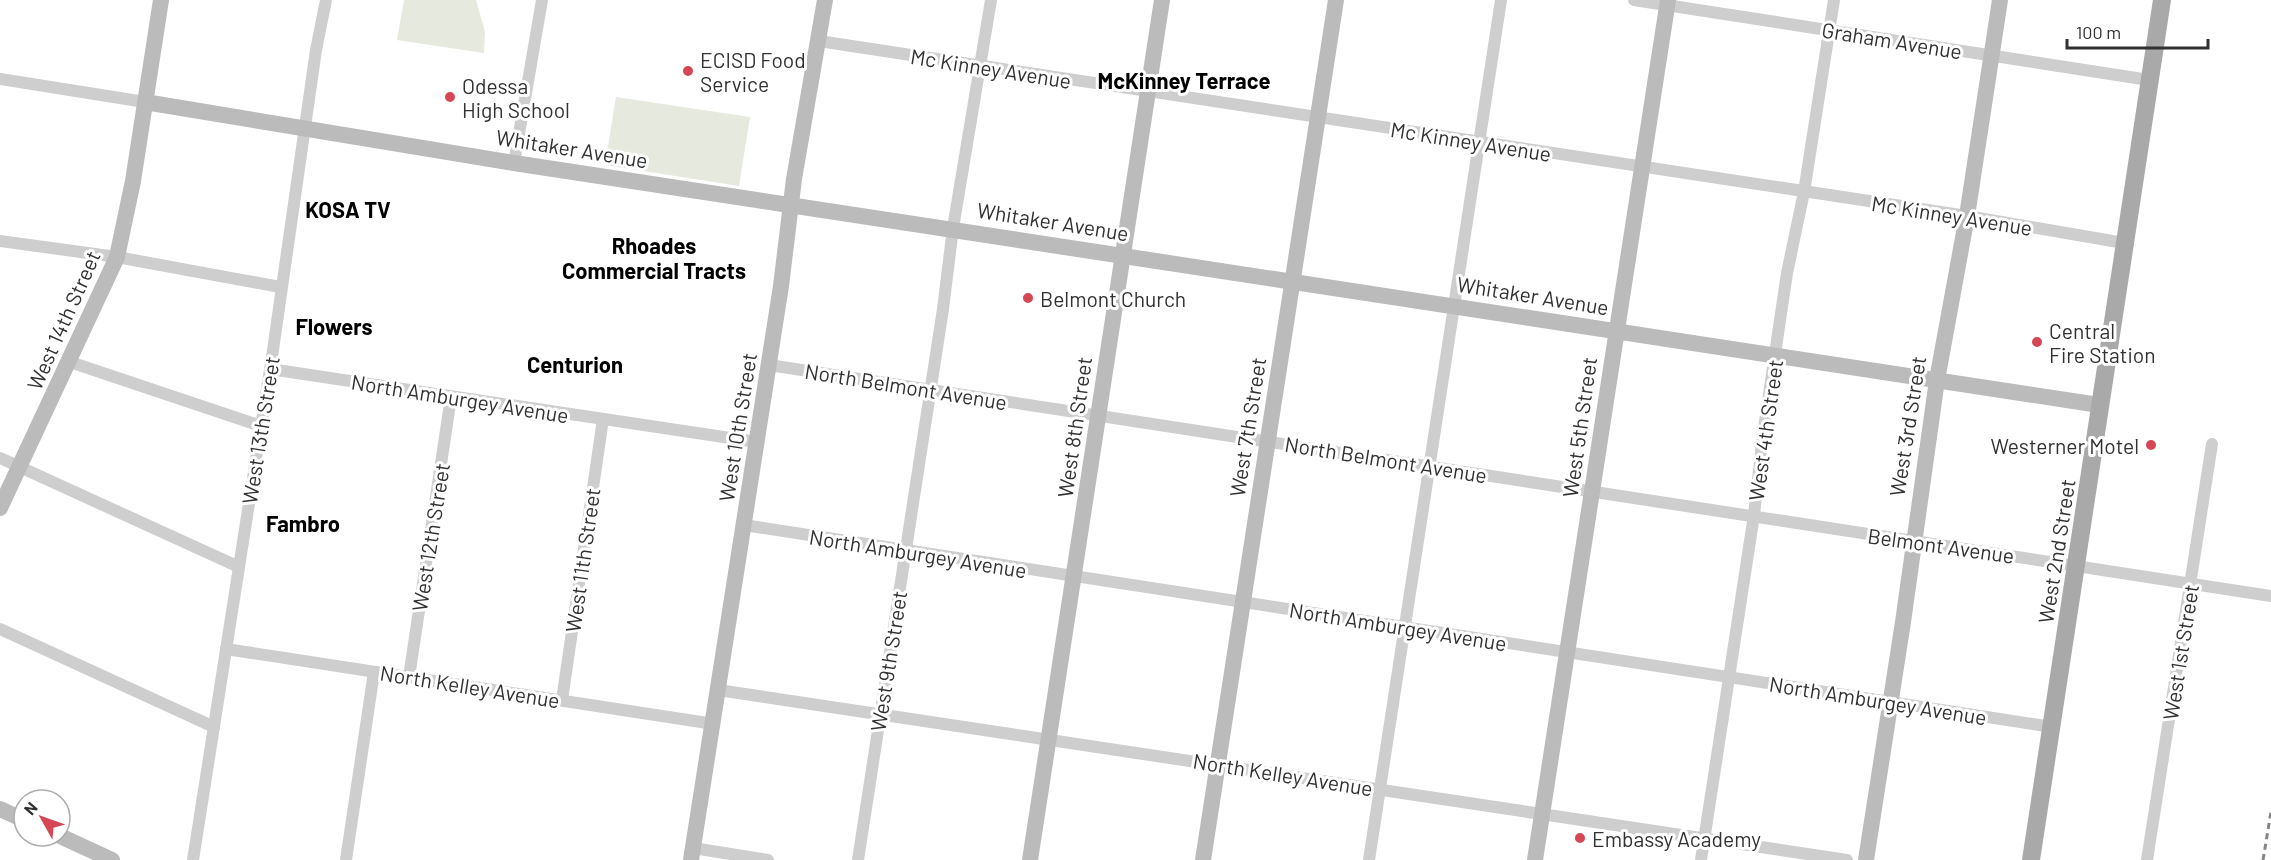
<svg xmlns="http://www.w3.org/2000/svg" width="2271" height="860" viewBox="0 0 2271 860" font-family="Barlow,sans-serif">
	<rect width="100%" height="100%" fill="#fff"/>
	<g fill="#e5e9de">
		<path d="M404 0H476L485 32 484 53 397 40Z"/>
		<path d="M616 97 750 117 739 186 605 165Z"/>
	</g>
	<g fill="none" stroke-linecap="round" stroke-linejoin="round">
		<g stroke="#cecece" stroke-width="12">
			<path d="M1634 0 2149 80"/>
			<path d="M819 41 1967 216 2124 243"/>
			<path d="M0 79 145 102"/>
			<path d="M514 163 542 0"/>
			<path d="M0 241 117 257 280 287"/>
			<path d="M70 362 261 426"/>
			<path d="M769 365 2271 596"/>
			<path d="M270 369 757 442"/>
			<path d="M0 458 239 567"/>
			<path d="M744 525 2052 727"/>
			<path d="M0 629 214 727"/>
			<path d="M226 649 714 724"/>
			<path d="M409 677 451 397"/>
			<path d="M718 690 1847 860"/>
			<path d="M562 700 603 419"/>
			<path d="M693 848 768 860"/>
			<path d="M193 860 272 357 316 50 326 0"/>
			<path d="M346 860 374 672"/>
			<path d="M858 860 943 309 953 228 991 0"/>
			<path d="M1369 860 1501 0"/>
			<path d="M1701 860 1754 515 1763 435 1787 273 1804 192 1834 0"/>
			<path d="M2147 860 2212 444"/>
		</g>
		<g stroke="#bbb" stroke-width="16">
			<path d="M145 102 514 163 2099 405"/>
			<path d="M0 508 117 257 133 181 161 0"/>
			<path d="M0 809 24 820"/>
			<path d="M60 836 112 860"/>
			<path d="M691 860 781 286 794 179 825 0"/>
			<path d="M1030 860 1162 0"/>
			<path d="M1203 860 1336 0"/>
			<path d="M1535 860 1668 0"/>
			<path d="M1866 860 1903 622 1937 380 1967 216 2000 0"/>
		</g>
		<path stroke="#a9a9a9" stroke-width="18" d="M2031 860 2162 0"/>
		<path stroke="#868686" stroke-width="3" stroke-dasharray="6 4.5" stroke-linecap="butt" d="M2263 860 2271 812"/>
	</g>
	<g fill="#d54754" stroke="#fff" stroke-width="2">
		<circle cx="688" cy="71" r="6"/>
		<circle cx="450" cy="97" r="6"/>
		<circle cx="1028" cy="298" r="6"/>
		<circle cx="2037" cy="342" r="6"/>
		<circle cx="2151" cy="445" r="6"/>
		<circle cx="1580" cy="838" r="6"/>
	</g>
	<g text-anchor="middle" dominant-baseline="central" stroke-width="6" stroke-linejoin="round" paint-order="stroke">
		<g font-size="21" fill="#313131" stroke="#fff">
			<text transform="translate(1892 40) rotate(9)">Graham Avenue</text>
			<text transform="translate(991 68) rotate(9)">Mc Kinney Avenue</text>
			<text transform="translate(1471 141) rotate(9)">Mc Kinney Avenue</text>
			<text transform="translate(572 148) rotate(9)">Whitaker Avenue</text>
			<text transform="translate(1952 215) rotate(9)">Mc Kinney Avenue</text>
			<text transform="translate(1053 221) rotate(9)">Whitaker Avenue</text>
			<text transform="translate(1533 295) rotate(9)">Whitaker Avenue</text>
			<text transform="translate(63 320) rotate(-66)">West 14th Street</text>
			<text transform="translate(906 386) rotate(9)">North Belmont Avenue</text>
			<text transform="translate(460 398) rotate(9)">North Amburgey Avenue</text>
			<text transform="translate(1907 426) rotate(-81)">West 3rd Street</text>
			<text transform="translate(737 427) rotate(-81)">West 10th Street</text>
			<text transform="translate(1074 427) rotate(-82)">West 8th Street</text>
			<text transform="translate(1247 427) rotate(-81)">West 7th Street</text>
			<text transform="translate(1579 427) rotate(-82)">West 5th Street</text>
			<text transform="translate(260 430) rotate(-81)">West 13th Street</text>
			<text transform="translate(1765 430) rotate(-82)">West 4th Street</text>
			<text transform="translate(1386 459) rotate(9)">North Belmont Avenue</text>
			<text transform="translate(430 537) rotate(-81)">West 12th Street</text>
			<text transform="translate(1941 545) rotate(8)">Belmont Avenue</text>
			<text transform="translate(2056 551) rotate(-81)">West 2nd Street</text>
			<text transform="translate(918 553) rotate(9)">North Amburgey Avenue</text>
			<text transform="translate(582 560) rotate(-82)">West 11th Street</text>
			<text transform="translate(1398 626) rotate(9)">North Amburgey Avenue</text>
			<text transform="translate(2180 652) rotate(-81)">West 1st Street</text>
			<text transform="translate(888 661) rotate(-81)">West 9th Street</text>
			<text transform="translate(470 686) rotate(9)">North Kelley Avenue</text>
			<text transform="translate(1878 700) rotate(9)">North Amburgey Avenue</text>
			<text transform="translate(1283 774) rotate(9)">North Kelley Avenue</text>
		</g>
		<g font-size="21" fill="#313131" stroke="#fff" text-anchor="start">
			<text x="700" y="59">ECISD Food<tspan x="700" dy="24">Service</tspan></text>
			<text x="462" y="85">Odessa<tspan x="462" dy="24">High School</tspan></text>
			<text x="1040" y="298">Belmont Church</text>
			<text x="2049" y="330">Central<tspan x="2049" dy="24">Fire Station</tspan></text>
			<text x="2139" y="445" text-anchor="end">Westerner Motel</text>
			<text x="1592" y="838">Embassy Academy</text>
		</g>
		<g font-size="22" font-weight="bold" fill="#000" stroke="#fff">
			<text x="1184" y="80">McKinney Terrace</text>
			<text x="348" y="209">KOSA TV</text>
			<text x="654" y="245">Rhoades<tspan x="654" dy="25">Commercial Tracts</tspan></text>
			<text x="334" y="326">Flowers</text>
			<text x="575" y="364">Centurion</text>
			<text x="303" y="523">Fambro</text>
		</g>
	</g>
	<g transform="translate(42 818) rotate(310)"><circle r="28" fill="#ffffff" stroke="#adadad" stroke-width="1.5"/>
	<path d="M0-4.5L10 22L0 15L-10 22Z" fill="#d54754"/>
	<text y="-9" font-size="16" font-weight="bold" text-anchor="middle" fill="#313131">N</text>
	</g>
	<path d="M2067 39v9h141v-9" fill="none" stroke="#313131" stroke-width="3"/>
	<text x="2076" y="39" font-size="18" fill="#313131" stroke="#ffffff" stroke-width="4.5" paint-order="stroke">100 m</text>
</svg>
